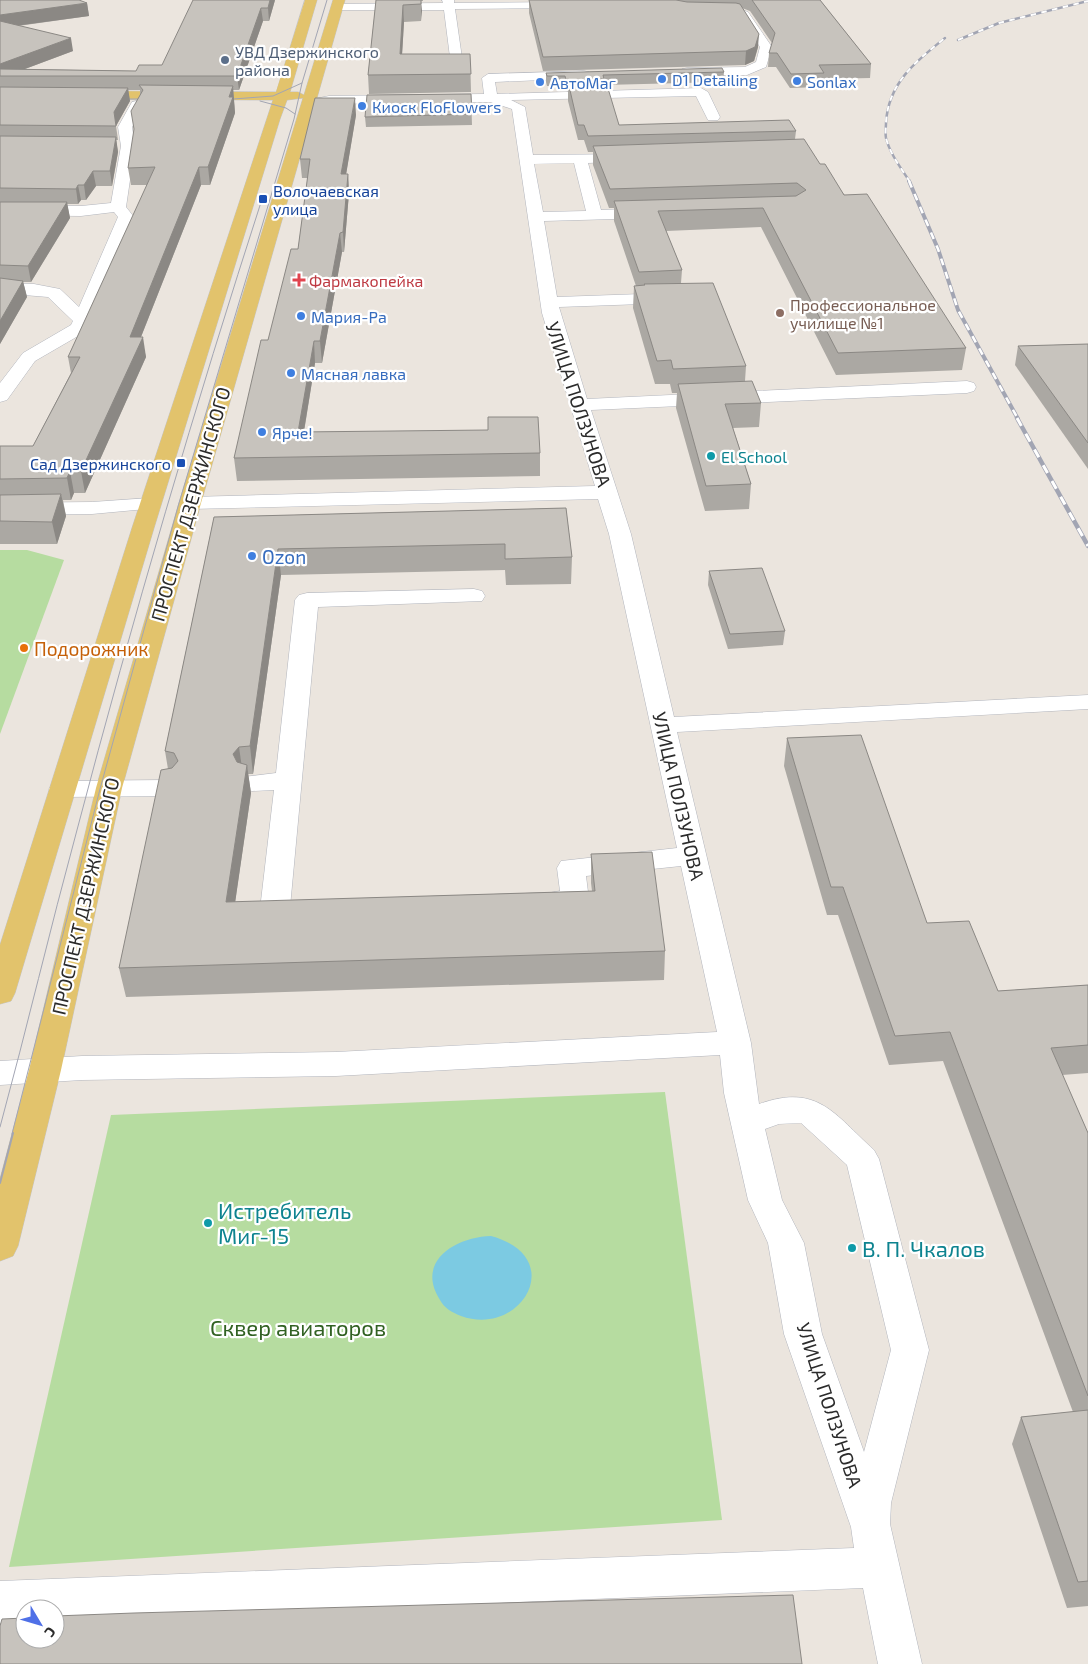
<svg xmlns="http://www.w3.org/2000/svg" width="1088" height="1664" viewBox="0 0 1088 1664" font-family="'Exo 2',sans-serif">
	<rect width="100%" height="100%" fill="#ebe5de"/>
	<g fill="#b6dca0">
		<path d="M0 550H27L64 560 0 734Z"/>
		<path d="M665 1092 722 1520 9 1567 111 1115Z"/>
	</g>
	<path fill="#7ccae2" d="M491 1236C569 1257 521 1338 461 1316 453 1313 444 1308 440 1300 415 1261 456 1237 491 1236Z"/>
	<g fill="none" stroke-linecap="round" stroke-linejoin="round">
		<g stroke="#b2b5bd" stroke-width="1">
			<g id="minor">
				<path d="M442 0H454V3L567 2 573 5 567 8 455 9 463 65 457 69 451 65 444 10H337L331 7 337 4 443 3Z"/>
				<path d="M734 7 748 12 772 47 766 67 747 75H682L681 72 682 69 687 68 745 67 756 62 760 47 740 16 728 10Z"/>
				<path d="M584 71 589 72 590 75 589 78 495 82 497 94 701 88 708 92 720 117 718 120H708L696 96 511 100 525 107 533 155 635 154 637 157 635 160 630 161 588 163 601 210 650 208 658 213 650 218 544 221 557 297 670 293 676 294 679 298 676 302 670 303 559 307 587 399 967 381 974 383 976 387 974 391 967 393 591 410 631 534 674 717 1088 695V709L677 732 751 1043 759 1104C818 1083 834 1114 874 1150L879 1159 929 1350 891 1503 890 1524 922 1664H878L863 1588 55 1621V1609H25V1622L0 1623V1581L854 1548 851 1527 784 1334 768 1243 748 1200 724 1093 720 1055 336 1076 82 1080 0 1085V1061L82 1056 336 1052 717 1032 681 866 586 876 589 900 585 907C570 911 552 913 537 909L533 902 537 895 560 891 557 868 561 861 677 848 609 534 598 499 190 509 183 507 179 503 183 499 190 497 595 486 542 313 512 109 490 102 329 104 319 106 312 102 314 99 329 96 484 94 482 78 488 74ZM574 163 586 211 543 212 534 164ZM801 1123 847 1165 891 1350 864 1452 822 1334 804 1243 782 1200 765 1129 779 1124Z"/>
				<path d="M137 101 144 105 132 127 135 146 126 207 134 217 92 320 85 332 35 361 7 400 0 402V383L23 353 71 325 73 321 48 297 0 293V283L34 284 60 289 79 307 118 217 114 212 81 216 0 215V205L81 206 111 203 121 146 118 127 132 102Z"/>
				<path d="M150 498 157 500 161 504 157 508 92 514 0 515V503L92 502Z"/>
				<path d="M474 589 482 591 485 596 482 601 318 607 290 907 304 910 309 917 304 924C291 928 277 929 264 925L259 918 274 790 252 791 243 789 239 783 243 777 276 773 295 600 299 595 307 593Z"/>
				<path d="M168 780 177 782 181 788 177 794 168 796 62 797 53 795 49 789 53 783 62 781Z"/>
			</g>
		</g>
		<g stroke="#c4c4c4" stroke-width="1">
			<path id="major" d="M305 0H317L290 92H298L304 95 333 0H345L201 503 122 788 61 1070 18 1246 13 1256 0 1261V1179L29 1070 96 788 179 503 303 98 287 100 280 119 154 528 15 993 11 1001 0 1004V945L132 528 273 100 91 99 84 95 91 91 276 92Z"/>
		</g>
		<use href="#minor" fill="#fff" fill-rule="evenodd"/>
		<use href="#major" fill="#e2c36c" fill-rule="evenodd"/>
		<g stroke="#a2a5b3" stroke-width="1">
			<path d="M115 99H152"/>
			<path d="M220 100 273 96 302 83"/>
			<path d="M260 101 286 108 295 114"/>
			<path d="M0 1127C27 1028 50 929 77 830 133 617 195 406 263 196"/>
			<path d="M12 1134 100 789 179 503 294 119 302 83 327 0"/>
		</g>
		<path stroke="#a2a5b3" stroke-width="2" d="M0 1183 13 1133"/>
		<g stroke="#a2a5b3" stroke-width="2.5">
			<g id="rail-far2">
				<path d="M958 40 999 23 1088 1"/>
				<path d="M910 182C901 168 890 154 886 138 885 133 886 127 886 123 888 83 916 61 945 38"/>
			</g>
		</g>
		<g stroke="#a2a5b3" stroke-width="4">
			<path id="rail-far1" d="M909 181 938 249 958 310 1018 419"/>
		</g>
		<g stroke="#a2a5b3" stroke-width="4.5">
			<path id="rail" d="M1017 418 1088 546"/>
		</g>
		<use href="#rail-far2" stroke="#fff" stroke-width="2" stroke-dasharray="5.5" stroke-linecap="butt"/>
		<use href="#rail-far1" stroke="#fff" stroke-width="2.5" stroke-dasharray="7" stroke-linecap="butt"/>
		<use href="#rail" stroke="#fff" stroke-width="3" stroke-dasharray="9" stroke-linecap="butt"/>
	</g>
	<g fill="#aba8a3">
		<path d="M0 0 87 3 89 16 18 26 73 51 25 69 136 71 162 65 275 0 269 21H263L239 90H233L235 113 210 185H201L141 337 146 357 85 493H74L71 500H63L66 516 57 544H0V446H33L71 373 68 357 147 185H131L128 168 140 95V90H128L130 101 116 126 118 140H116L118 152 112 186H96L86 200H81L78 204H67L70 218 31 282H23L27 297 0 344Z"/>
		<path d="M376 0H423V1H421V21L404 22 402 54H470L471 92 369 94 368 75Z"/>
		<path d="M529 0H820L871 64 870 78 824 79 823 87 790 88 776 67H768L769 53 772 43 750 11 742 8 758 47 754 61 745 65 543 71 529 13Z"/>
		<path d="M724 72 723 82 604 85 619 125 796 131 795 139 820 164 966 348 962 370 836 375 761 227 666 231 682 270 681 283 746 366 745 381 761 403 759 427 733 428 751 484 749 509 705 511 676 408 677 393H672L670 384H655L633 308 634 286H636L614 221V208H609L593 165V152H588L584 140H578L568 101V90H566L565 86H547L546 82V73Z"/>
		<path d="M471 94 472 125 366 127 365 117Z"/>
		<path d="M356 115 346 174H348L349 193 344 252H342L322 363H315L304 432 540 453V476L237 481 234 458 268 340 298 249 308 178H302L300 159Z"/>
		<path d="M1088 344V469L1015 365 1018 346Z"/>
		<path d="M566 508 572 557 571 584 506 585 505 570 281 575 253 774H248L251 793 235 902 592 891 591 883V854L665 951 664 980 126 997 119 968 168 769 165 751 214 517Z"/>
		<path d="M709 571 785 631 783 645 728 649 708 585Z"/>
		<path d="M787 738 927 923 998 991 1088 985V1073L1062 1075 1088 1133V1606L1067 1608 1012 1444 1021 1417 1073 1412 943 1061 889 1065 838 915H827L784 766Z"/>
	</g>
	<g fill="#8b8884">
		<path d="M270 0H275L269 21 268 8Z"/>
		<path d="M421 0 422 11 421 21Z"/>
		<path d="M87 3 89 16 0 28V15Z"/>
		<path d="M403 5 404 22 401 72 400 54Z"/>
		<path d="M261 8 263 21 239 90 237 76Z"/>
		<path d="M759 34 758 47 754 61 745 65 746 51Z"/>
		<path d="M71 38 73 51 6 76H0V64Z"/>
		<path d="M233 86 235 113 210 185 208 167Z"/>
		<path d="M128 88 130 101 116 126 118 140 114 112Z"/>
		<path d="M355 98 356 115 343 193 341 174Z"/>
		<path d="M116 137 118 152 112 186 110 171Z"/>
		<path d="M199 167 201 185 133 357 130 337Z"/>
		<path d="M93 171 96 186 86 200 84 185Z"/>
		<path d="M348 174 349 193 344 252 343 232Z"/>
		<path d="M78 185 81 200 78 204 76 189Z"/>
		<path d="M67 202 70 218 31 282 28 266Z"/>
		<path d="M340 233 342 252 322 363 320 341Z"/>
		<path d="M23 281 27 297 0 344V321Z"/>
		<path d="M143 337 146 357 85 493 81 471Z"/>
		<path d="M314 341 315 363 300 455 298 432Z"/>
		<path d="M70 471 74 493 71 500 67 478Z"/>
		<path d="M61 494 66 516 57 544 52 522Z"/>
		<path d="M278 549 281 575 253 774 250 746Z"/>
		<path d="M239 747 243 775 233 754Z"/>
		<path d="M247 765 251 793 231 931 226 902Z"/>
	</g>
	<g fill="#c7c3bd" stroke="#8b8884">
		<path d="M0 0H79L87 3 0 15Z"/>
		<path d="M193 0H270L268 8H261L237 76H0V69L136 71 139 65H162Z"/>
		<path d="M376 0H421V4L403 5 400 54H470L471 74 368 75Z"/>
		<path d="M529 0H676L687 2 736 3 740 4 759 34 755 47 746 51 543 57Z"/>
		<path d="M752 0H820L871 64 819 65 824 73 791 74 777 53H769L775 33Z"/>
		<path d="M0 21 71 38 0 64Z"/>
		<path d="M722 68 724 72 603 75 604 79 566 80 565 76H547L546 73Z"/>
		<path d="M139 85 233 86 229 97H233L208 167H199L130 337H143L81 471H70L67 478 0 479V446H33L80 357H68L155 167 128 168 134 129 131 111 143 90Z"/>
		<path d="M607 85 619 125 789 120 796 131 588 136 584 125H578L569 86Z"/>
		<path d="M0 87 128 88 114 112 116 126 0 125Z"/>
		<path d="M471 94 472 114 365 117 367 95Z"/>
		<path d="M315 98H355L341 174H348L343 232 340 233 320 341H314L298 432 488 430V417H538L540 453 234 458 261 340H268L291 249H298L310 159H300Z"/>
		<path d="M0 136 116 137 110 171H93L84 185H78L76 189 0 188Z"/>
		<path d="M804 139 820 164H825L844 195 867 194 966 348 838 353 763 208 658 211 682 270 639 272 614 201 796 196 806 190 797 183 610 189 593 146Z"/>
		<path d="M0 202H67L28 266 0 265Z"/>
		<path d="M0 278 23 281 0 321Z"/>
		<path d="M713 283 746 366 673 369 671 360 657 361 634 286 645 285 644 284Z"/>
		<path d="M1088 344V443L1018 346Z"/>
		<path d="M752 381 761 403 725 404 751 484 706 486 678 384Z"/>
		<path d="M61 494 52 522 0 521V495Z"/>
		<path d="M566 508 572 557 505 559V544L278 549 250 746 239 747 233 754 237 762 247 765 226 902 595 891 591 854 652 852 665 951 119 968 161 770 172 768 178 761 174 753 165 751 214 517Z"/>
		<path d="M762 568 785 631 730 634 709 571Z"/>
		<path d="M861 735 927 923 969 921 998 991 1088 985V1045L1051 1048 1088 1133V1396L950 1032 895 1036 843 887H831L787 738Z"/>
		<path d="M1088 1410V1581L1078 1582 1021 1417Z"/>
		<path d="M793 1595 802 1664H0V1626L2 1619 25 1618V1639H55V1616L134 1613Z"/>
	</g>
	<circle fill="#5c6f8a" stroke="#fff" stroke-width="2" cx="225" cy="60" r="5"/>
	<g fill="#3f7fe0" stroke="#fff" stroke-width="2">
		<circle cx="662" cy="79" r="5"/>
		<circle cx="797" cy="81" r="5"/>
		<circle cx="540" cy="82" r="5"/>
		<circle cx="362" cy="106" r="5"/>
		<circle cx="301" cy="316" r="5"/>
		<circle cx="291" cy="373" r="5"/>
		<circle cx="262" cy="432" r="5"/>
		<circle cx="252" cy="556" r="5"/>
	</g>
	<g fill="#1a4fb4" stroke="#fff" stroke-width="2">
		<rect x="258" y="194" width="10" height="10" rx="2.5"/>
		<rect x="176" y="458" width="10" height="10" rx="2.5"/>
	</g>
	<path fill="#e0444e" stroke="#fff" stroke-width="2" d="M296.5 272.5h5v5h5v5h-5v5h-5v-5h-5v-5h5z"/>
	<circle fill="#8d6e63" stroke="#fff" stroke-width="2" cx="780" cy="313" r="5"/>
	<g fill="#0f9aa8" stroke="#fff" stroke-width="2">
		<circle cx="711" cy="456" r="5"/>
		<circle cx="208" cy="1223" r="5"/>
		<circle cx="852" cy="1248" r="5"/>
	</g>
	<circle fill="#e8710a" stroke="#fff" stroke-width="2" cx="24" cy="648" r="5"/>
	<g text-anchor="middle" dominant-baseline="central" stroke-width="4.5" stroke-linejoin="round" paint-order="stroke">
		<g font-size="16" fill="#4e5e75" stroke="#fff" text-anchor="start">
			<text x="235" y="51">УВД Дзержинского<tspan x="235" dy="18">района</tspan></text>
		</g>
		<g font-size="16" fill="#366cbe" stroke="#fff" text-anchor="start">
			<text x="672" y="79">D1 Detailing</text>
			<text x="807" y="81">Sonlax</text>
			<text x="550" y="82">АвтоМаг</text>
			<text x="372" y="106">Киоск FloFlowers</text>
			<text x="311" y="316">Мария-Ра</text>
			<text x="301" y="373">Мясная лавка</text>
			<text x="272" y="432">Ярче!</text>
		</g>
		<g font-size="16" fill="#164399" stroke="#fff" text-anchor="start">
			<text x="273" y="190">Волочаевская<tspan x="273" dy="18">улица</tspan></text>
			<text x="171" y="463" text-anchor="end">Сад Дзержинского</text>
		</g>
		<g font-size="16" fill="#be3a42" stroke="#fff" text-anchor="start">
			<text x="309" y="280">Фармакопейка</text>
		</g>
		<g font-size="16" fill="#785e54" stroke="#fff" text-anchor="start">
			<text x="790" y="304">Профессиональное<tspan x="790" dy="18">училище №1</tspan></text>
		</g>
		<g font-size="16" fill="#0d838f" stroke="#fff" text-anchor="start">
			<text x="721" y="456">El School</text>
		</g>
		<g font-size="19" fill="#2b2b2b" stroke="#fff">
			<text transform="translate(579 404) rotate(72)">УЛИЦА ПОЛЗУНОВА</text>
			<text transform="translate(190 504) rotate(-74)">ПРОСПЕКТ ДЗЕРЖИНСКОГО</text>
			<text transform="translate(679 796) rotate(77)">УЛИЦА ПОЛЗУНОВА</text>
			<text transform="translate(85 896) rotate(-77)">ПРОСПЕКТ ДЗЕРЖИНСКОГО</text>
			<text transform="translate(830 1405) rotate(72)">УЛИЦА ПОЛЗУНОВА</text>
		</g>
		<g font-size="19" fill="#366cbe" stroke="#fff" text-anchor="start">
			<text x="262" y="556">Ozon</text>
		</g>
		<g font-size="19" fill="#c56008" stroke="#fff" text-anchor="start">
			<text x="34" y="648">Подорожник</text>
		</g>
		<g font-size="22" fill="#0d838f" stroke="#fff" text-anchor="start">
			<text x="218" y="1210">Истребитель<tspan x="218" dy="25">Миг-15</tspan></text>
			<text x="862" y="1248">В. П. Чкалов</text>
		</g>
		<g font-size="22" fill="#316122" stroke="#fff">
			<text x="298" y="1327">Сквер авиаторов</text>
		</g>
	</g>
	<g transform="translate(40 1624) rotate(128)"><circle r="24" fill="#ffffff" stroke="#aaaaaa"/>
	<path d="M0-4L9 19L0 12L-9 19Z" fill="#4f70e7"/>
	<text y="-8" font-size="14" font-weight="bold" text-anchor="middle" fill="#2b2b2b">С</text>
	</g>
</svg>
